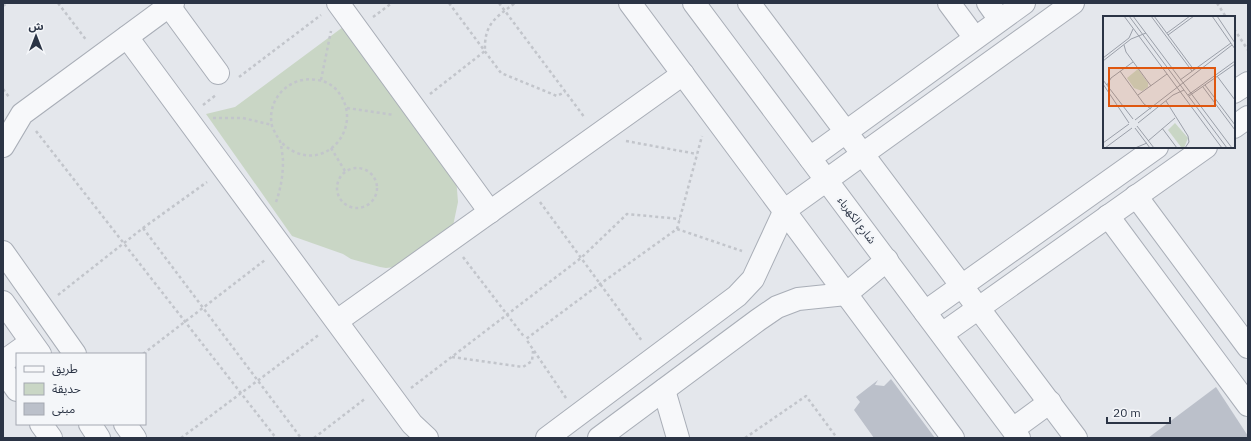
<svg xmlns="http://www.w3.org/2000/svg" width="1251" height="441" viewBox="0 0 1251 441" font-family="'IBM Plex Sans','Noto Sans Arabic',sans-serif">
	<rect width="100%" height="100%" fill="#e4e7ec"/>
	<path fill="#c9d6c5" d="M343 27 456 177 458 202 453 226 395 267 386 268 380 267 351 259 343 254 292 236 206 114 235 107Z"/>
	<g fill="#bbc0ca">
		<path d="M891 379 935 438H874L854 410 860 402 856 397 878 380 875 385 884 386Z"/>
		<path d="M1216 387 1248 436V438H1148Z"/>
	</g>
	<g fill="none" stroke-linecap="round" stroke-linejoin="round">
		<g stroke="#a9aeb7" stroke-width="24">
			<g id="minor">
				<path d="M338 3 490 212"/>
				<path d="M630 3 953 438"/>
				<path d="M694 3 1019 438"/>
				<path d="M749 3 1076 438"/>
				<path d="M949 3 975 38"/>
				<path d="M988 3 1000 20"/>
				<path d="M169 6 218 73"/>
				<path d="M127 37 412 424 427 438"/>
				<path d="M1234 92 1248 83"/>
				<path d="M1234 127 1248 117"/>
				<path d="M3 146 22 114 173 3"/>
				<path d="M810 158 1024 3"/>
				<path d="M1136 196 1248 347"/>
				<path d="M1108 216 1248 405"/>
				<path d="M3 252 75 354"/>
				<path d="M3 302 40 354"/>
				<path d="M925 312 1157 147"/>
				<path d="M337 321 683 74"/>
				<path d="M942 334 1206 147"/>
				<path d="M3 362 31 342"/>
				<path d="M3 370 17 390"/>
				<path d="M664 390 678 438"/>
				<path d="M41 424 51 438"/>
				<path d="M90 424 99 438"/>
				<path d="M125 424 135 438"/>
				<path d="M1013 429 1050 402"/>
				<path d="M547 438 737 296 753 279 785 210 1073 3"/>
				<path d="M599 438 758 320 777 307 798 299 846 294 887 260"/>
			</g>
		</g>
		<g stroke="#c2c5cb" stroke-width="2.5" stroke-dasharray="3 3" stroke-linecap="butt">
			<path d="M58 3 87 41"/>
			<path d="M449 3 501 73 557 96 565 92"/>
			<path d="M499 3 585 118"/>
			<path d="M1217 3 1226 17"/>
			<path d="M3 6 7 3"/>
			<path d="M373 17 392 3"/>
			<path d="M1234 29 1248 50"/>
			<path d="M239 77 321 15"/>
			<path d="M321 80 331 31"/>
			<path d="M3 89 9 97"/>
			<path d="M430 94 485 51C484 24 495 18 515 3"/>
			<path d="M203 105 216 95"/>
			<path d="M347 108 394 115"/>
			<path d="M213 118H243L272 125"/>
			<path d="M36 131 276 438"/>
			<path d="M626 141 697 154"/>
			<path d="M331 148 345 171"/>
			<circle cx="357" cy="188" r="20"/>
			<path d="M276 202C281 188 283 175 283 160 282 154 282 145 279 139 276 135 274 131 272 126 266 99 290 75 317 80 327 81 336 87 341 96 360 126 331 166 297 153 290 150 285 146 280 141"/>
			<path d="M540 202 642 341"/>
			<path d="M143 228 301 438"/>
			<path d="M677 229 742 251"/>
			<path d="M463 257 525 338"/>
			<path d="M58 295 143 228 207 182"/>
			<path d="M143 354 265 260"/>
			<path d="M452 357 523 367 532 361 533 351"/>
			<path d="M411 388 581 258 627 214 680 219"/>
			<path d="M566 398 526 339 600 284 677 229 702 136"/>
			<path d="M181 438 320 334"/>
			<path d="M314 438 366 398"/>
			<path d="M745 438 806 396 837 438"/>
		</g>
		<use href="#minor" stroke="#f7f8fa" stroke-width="22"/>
	</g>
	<g text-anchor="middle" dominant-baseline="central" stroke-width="4" stroke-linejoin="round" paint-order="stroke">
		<g font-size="11" fill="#2b3445" stroke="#f4f6f9">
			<text transform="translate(857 220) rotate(53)">شارع الكهرباء</text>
		</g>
	</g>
	<g transform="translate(1103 16)">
		<rect width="132" height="132" fill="#e4e7ec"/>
		<path d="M35 53 45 67V71L39 75 31 72 24 62ZM72 107 85 122 81 132 78 131 65 114Z" fill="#c9d6c5"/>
		<path fill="none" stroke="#9a9fa9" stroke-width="1" d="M21 0 119 132M26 0 124 132M30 0 129 132M48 0 89 55M51 0 91 54M109 0 132 33M114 0 132 27M64 17 87 0M65 19 91 0M21 29 23 36 48 70M0 42 26 22 30 13M0 45 28 23 43 17M17 55 41 88 48 93M114 60 132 84M0 64 30 103M77 64 128 27M0 68 26 107M4 69 8 62 30 46M102 69 132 109M100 71 132 114M35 79 64 58M85 79 132 45M86 80 132 48M63 85 85 120 86 126 82 132M32 104 129 29M35 107 70 79 81 74M34 110 51 132M32 112 47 132M59 112 74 132M45 125 72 102M0 127 26 108M2 132 29 112M32 132 44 127"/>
		<path fill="#df570f" fill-opacity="0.15" stroke="#df570f" stroke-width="2" d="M6 52H112V90H6Z"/>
		<rect width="132" height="132" fill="none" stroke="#2b3445" stroke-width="2"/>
	</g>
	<rect width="1251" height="441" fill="none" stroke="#2b3445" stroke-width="8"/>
	<rect x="16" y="353" width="130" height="72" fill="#f4f6f9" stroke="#a4a8b1"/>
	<rect x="24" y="366" width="20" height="6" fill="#f7f8fa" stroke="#a4a8b1"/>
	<text x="52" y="373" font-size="12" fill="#2b3445">طريق</text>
	<rect x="24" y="383" width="20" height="12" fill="#c9d6c5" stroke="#a4a8b1"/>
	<text x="52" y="393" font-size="12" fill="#2b3445">حديقة</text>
	<rect x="24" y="403" width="20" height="12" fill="#bbc0ca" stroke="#a4a8b1"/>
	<text x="52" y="413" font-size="12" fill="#2b3445">مبنى</text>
	<g transform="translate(36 36)" stroke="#f4f6f9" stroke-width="3" paint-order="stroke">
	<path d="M0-3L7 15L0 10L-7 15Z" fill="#2b3445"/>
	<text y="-6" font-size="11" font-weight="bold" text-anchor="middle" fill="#2b3445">ش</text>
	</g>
	<path d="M1107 417v6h63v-6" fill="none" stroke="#2b3445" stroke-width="2"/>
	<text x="1113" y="417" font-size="12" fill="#2b3445" stroke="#f4f6f9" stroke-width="3" paint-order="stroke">20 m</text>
</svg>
